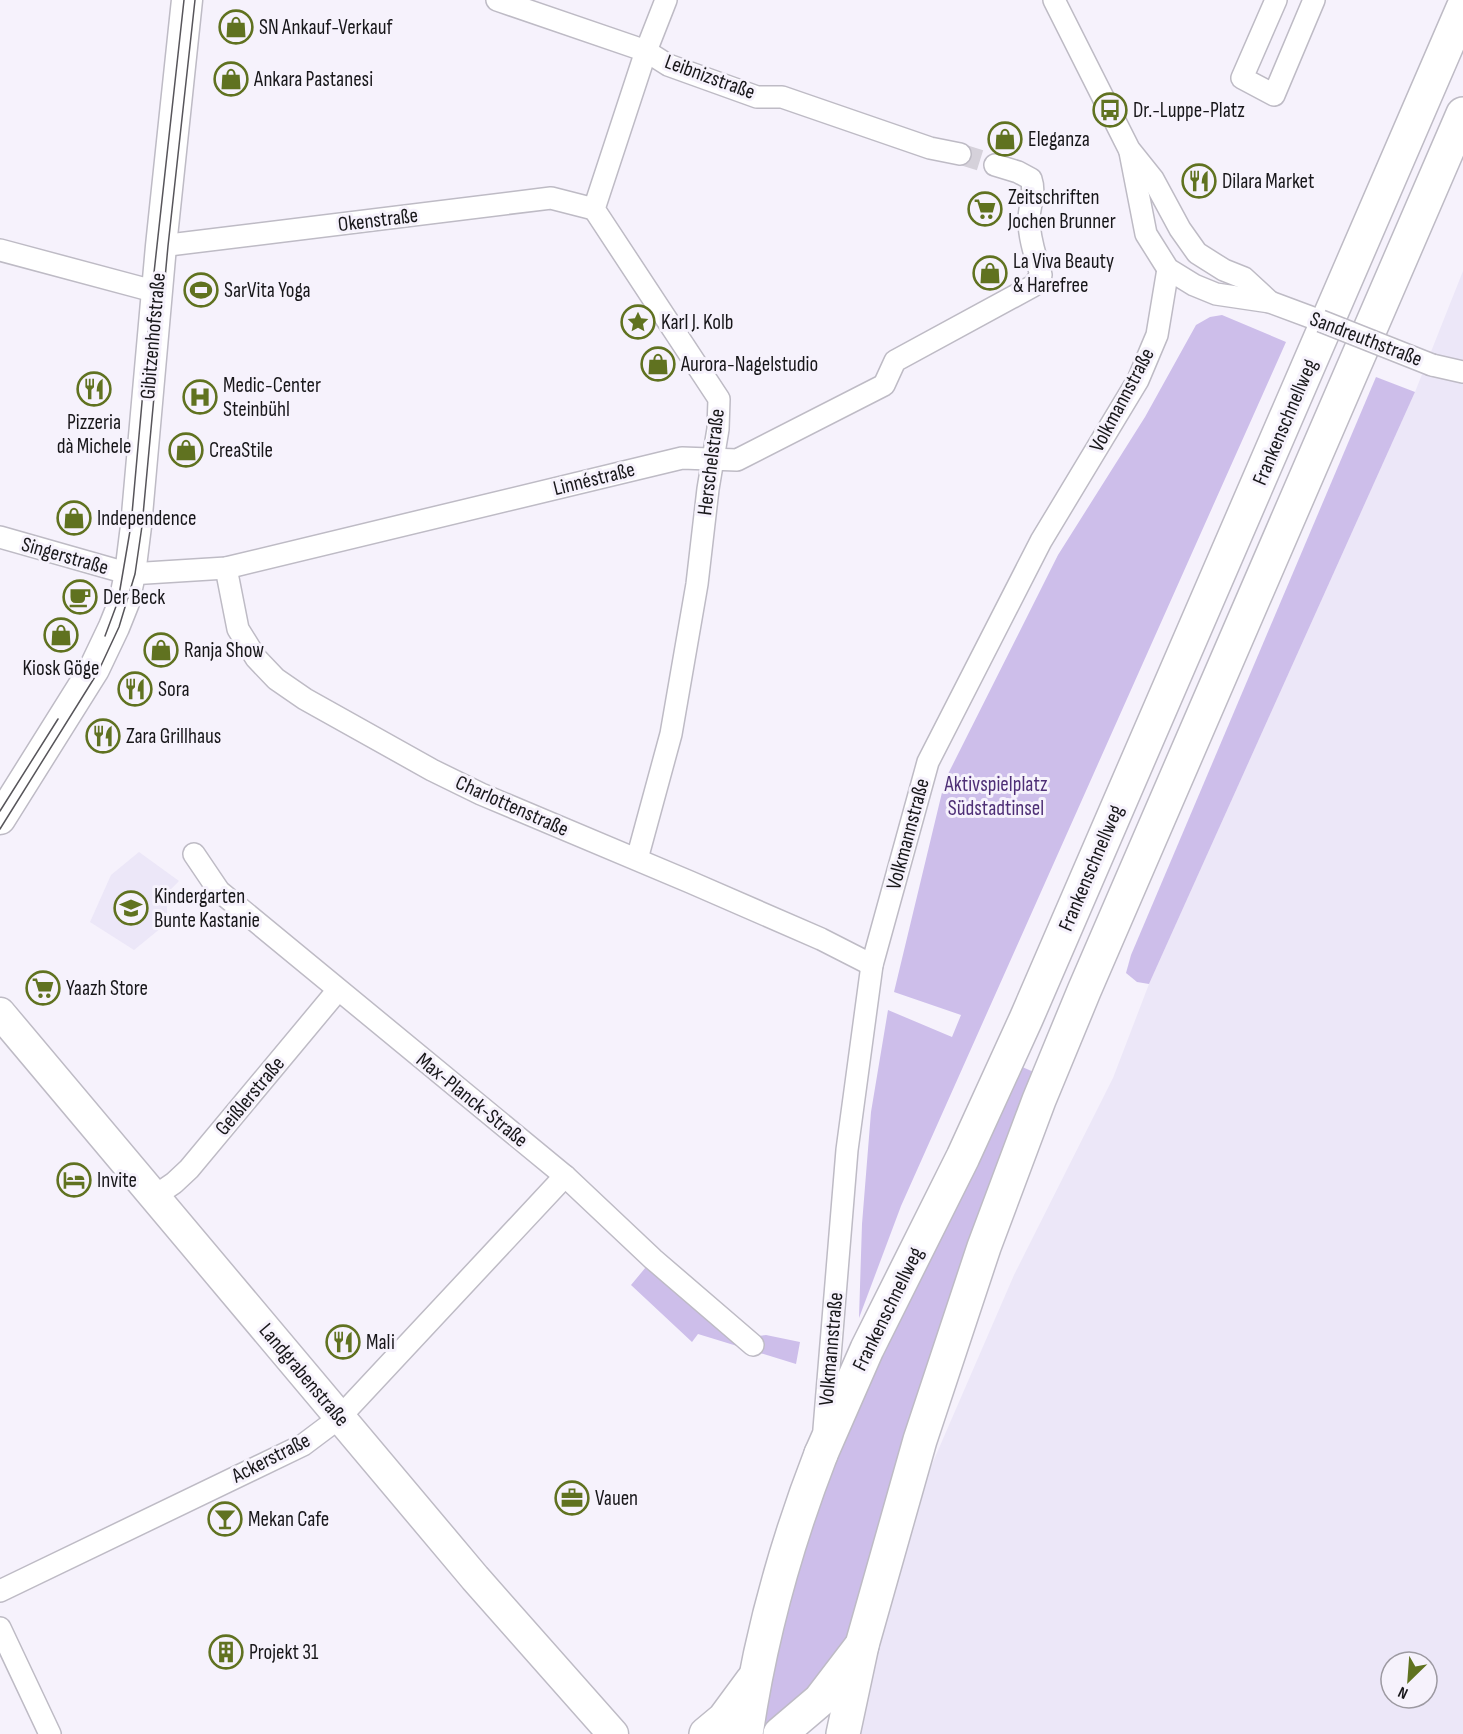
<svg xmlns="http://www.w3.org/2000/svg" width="1463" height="1734" viewBox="0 0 1463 1734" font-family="'Sofia Sans Condensed',sans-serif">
	<rect width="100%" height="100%" fill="#f6f2fc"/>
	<g fill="#ece7f8" fill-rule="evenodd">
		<path d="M1463 271V1734H857L910 1515 1014 1275 1113 1078 1149 984 1415 392ZM1391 1662H1427V1698H1391Z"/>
		<path d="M139 852 179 881 167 893V923L134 950 90 922 111 875Z"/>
	</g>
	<g fill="#cdbeea">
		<path d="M1222 315 1286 342 901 1206 859 1318 862 1224 871 1112 888 1010 952 1037 961 1015 894 992 945 780 1058 555 1145 417 1196 325 1210 317Z"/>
		<path d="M1376 377 1415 392 1149 984 1137 982 1126 973 1131 955Z"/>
		<path d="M1020 1066 1036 1073 853 1632 833 1669 768 1726 764 1723 770 1671 806 1532 863 1387Z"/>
		<path d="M646 1267 732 1340 766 1335 800 1342 796 1364 698 1334 692 1342 631 1285Z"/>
	</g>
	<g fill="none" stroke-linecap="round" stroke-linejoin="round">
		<path stroke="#d5d1da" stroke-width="21" stroke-dasharray="21 10" stroke-linecap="butt" d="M960 154 995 165"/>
		<g stroke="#bebbc5" stroke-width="24">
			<g id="street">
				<path d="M497 0 646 51 668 65 757 97H782L930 148 960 154"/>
				<path d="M1054 0 1129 149 1153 179 1180 229 1197 253 1224 270 1244 278 1270 302"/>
				<path d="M1276 0 1242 78 1274 95 1314 0"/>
				<path d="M1130 152 1146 234 1168 269 1194 285 1216 294 1270 302 1321 321"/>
				<path d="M161 246 551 198 594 209"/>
				<path d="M0 250 157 292"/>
				<path d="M1432 365 1463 372"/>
				<path d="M0 537 130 574 226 568 682 458 737 460 884 385 895 361 1033 286 1041 275C1036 258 1029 239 1029 220 1029 205 1036 194 1031 179L1018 172 995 165"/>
				<path d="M226 568 238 629 256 658 276 679 305 699 432 770 481 794 690 882 821 939 872 965"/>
				<path d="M194 854 219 891 565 1176 653 1259 753 1345"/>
				<path d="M637 859 671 734 697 584 708 489 718 429 719 399 594 209 646 51 666 0"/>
				<path d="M155 1196 174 1183 189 1169 338 990"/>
				<path d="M824 1429 847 1150 872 965 928 762 1041 541 1138 380 1157 335 1168 269"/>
				<path d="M0 1591 303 1445 339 1418 565 1176"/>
				<path d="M0 1628 50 1734"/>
			</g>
		</g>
		<g stroke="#bebbc5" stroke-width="33">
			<g id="secondary">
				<path d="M0 819 94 669 114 627 124 602 130 574 136 526 161 246 187 0"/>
				<path d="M0 1013 475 1578 613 1734"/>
			</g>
		</g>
		<g stroke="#bebbc5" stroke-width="36">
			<g id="primary">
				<path d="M706 1734 724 1719 752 1681"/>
				<path d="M746 1734C760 1638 786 1544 821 1454"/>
				<path d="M843 1734 862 1645"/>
			</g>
		</g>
		<g stroke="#bebbc5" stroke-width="36">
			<g id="highway">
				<path d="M821 1454 867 1349 963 1157 1026 1019 1463 8"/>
				<path d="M780 1734 820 1700 862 1645 920 1440 984 1247 1039 1100 1084 991 1463 114"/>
			</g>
		</g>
		<use href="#street" stroke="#fff" stroke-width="21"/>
		<use href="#secondary" stroke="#fff" stroke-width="30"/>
		<use href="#primary" stroke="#fff" stroke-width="33"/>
		<use href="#highway" stroke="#fff" stroke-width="33"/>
		<g stroke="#57555a" stroke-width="1.5">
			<path d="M105 636 118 601 131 525 152 291 184 0"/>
			<path d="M0 811 58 719"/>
			<path d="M0 829 98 672 119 627 135 574 142 526 168 246 195 0"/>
		</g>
		<g stroke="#bebbc5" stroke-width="24" stroke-linecap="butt">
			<path id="street-bridge" d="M1321 321 1432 365"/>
		</g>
		<use href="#street-bridge" stroke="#fff" stroke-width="21"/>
	</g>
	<defs>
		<g id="shop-ring" transform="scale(1.725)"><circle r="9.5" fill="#f6f2fc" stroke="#607220" stroke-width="1.5"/><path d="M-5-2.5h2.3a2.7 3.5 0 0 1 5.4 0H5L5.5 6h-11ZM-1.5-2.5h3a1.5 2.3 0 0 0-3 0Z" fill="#607220"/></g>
		<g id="bus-ring" transform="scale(1.725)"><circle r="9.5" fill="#f6f2fc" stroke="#607220" stroke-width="1.5"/><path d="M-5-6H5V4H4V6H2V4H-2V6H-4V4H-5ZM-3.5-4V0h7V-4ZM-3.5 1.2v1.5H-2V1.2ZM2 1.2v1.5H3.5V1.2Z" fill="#607220"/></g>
		<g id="restaurant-ring" transform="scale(1.725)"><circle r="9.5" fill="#f6f2fc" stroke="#607220" stroke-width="1.5"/><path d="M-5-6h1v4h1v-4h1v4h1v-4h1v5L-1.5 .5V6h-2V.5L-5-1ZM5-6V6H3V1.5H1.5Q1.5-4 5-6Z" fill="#607220"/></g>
		<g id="supermarket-ring" transform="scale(1.725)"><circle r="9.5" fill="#f6f2fc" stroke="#607220" stroke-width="1.5"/><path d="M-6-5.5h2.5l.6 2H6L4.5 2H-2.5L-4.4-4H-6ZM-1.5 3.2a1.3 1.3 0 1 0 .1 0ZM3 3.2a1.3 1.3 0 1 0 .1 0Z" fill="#607220"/></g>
		<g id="stadium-ring" transform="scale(1.725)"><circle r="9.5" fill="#f6f2fc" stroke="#607220" stroke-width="1.5"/><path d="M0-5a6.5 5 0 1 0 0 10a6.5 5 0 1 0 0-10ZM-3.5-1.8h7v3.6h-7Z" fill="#607220"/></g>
		<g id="sight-ring" transform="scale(1.725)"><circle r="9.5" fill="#f6f2fc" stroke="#607220" stroke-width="1.5"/><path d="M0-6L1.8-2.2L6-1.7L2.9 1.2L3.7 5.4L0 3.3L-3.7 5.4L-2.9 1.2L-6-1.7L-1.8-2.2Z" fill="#607220"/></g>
		<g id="hospital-ring" transform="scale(1.725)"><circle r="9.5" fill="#f6f2fc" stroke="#607220" stroke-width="1.5"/><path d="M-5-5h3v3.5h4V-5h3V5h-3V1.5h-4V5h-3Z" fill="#607220"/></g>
		<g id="cafe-ring" transform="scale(1.725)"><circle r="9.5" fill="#f6f2fc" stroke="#607220" stroke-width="1.5"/><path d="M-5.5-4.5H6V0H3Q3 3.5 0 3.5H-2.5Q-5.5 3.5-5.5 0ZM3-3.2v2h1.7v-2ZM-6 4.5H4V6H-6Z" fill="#607220"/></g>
		<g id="school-ring" transform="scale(1.725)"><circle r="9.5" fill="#f6f2fc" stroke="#607220" stroke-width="1.5"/><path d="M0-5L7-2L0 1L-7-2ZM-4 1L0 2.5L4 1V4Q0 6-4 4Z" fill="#607220"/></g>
		<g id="hotel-ring" transform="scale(1.725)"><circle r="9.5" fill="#f6f2fc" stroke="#607220" stroke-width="1.5"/><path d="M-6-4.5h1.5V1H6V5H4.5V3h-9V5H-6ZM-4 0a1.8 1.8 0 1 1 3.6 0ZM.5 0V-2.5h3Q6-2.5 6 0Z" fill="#607220"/></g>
		<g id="office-ring" transform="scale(1.725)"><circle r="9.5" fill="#f6f2fc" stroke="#607220" stroke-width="1.5"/><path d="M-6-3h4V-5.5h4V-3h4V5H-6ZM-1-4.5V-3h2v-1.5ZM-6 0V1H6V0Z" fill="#607220"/></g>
		<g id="bar-ring" transform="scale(1.725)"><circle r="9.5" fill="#f6f2fc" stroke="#607220" stroke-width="1.5"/><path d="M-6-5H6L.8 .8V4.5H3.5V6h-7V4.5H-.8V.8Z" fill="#607220"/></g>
		<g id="building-ring" transform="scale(1.725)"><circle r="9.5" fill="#f6f2fc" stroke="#607220" stroke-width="1.5"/><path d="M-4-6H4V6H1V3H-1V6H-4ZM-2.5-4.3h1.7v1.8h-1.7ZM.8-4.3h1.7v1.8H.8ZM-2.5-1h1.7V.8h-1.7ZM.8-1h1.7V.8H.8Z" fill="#607220"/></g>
	</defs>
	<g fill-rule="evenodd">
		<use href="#shop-ring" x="236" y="27"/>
		<use href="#shop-ring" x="231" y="79"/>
		<use href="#bus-ring" x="1110" y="110"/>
		<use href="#shop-ring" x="1005" y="139"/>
		<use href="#restaurant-ring" x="1199" y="181"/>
		<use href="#supermarket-ring" x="985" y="209"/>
		<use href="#shop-ring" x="990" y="273"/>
		<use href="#stadium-ring" x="201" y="290"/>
		<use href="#sight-ring" x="638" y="322"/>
		<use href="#shop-ring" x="658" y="364"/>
		<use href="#restaurant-ring" x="94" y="389"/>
		<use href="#hospital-ring" x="200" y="397"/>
		<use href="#shop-ring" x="186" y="450"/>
		<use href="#shop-ring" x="74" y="518"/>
		<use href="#cafe-ring" x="80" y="597"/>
		<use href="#shop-ring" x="61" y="635"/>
		<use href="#shop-ring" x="161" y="650"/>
		<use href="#restaurant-ring" x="135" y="689"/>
		<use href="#restaurant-ring" x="103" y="736"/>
		<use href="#school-ring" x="131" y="908"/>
		<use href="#supermarket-ring" x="43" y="988"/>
		<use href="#hotel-ring" x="74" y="1180"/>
		<use href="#restaurant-ring" x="343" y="1342"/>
		<use href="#office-ring" x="572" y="1498"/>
		<use href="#bar-ring" x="225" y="1519"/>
		<use href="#building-ring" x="226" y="1652"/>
	</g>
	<g text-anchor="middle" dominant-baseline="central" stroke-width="6" stroke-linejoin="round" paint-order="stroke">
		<g font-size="21" fill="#18171a" stroke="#f6f2fc" text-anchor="start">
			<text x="259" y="27">SN Ankauf-Verkauf</text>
			<text x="254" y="79">Ankara Pastanesi</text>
			<text x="1133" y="110">Dr.-Luppe-Platz</text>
			<text x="1028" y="139">Eleganza</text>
			<text x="1222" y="181">Dilara Market</text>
			<text x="1008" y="197">Zeitschriften<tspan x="1008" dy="24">Jochen Brunner</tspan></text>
			<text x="1013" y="261">La Viva Beauty<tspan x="1013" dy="24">&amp; Harefree</tspan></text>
			<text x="224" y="290">SarVita Yoga</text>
			<text x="661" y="322">Karl J. Kolb</text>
			<text x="681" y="364">Aurora-Nagelstudio</text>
			<text x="223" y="385">Medic-Center<tspan x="223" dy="24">Steinbühl</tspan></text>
			<text x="94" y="422" text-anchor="middle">Pizzeria<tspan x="94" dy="24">dà Michele</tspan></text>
			<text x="209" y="450">CreaStile</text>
			<text x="97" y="518">Independence</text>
			<text x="103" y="597">Der Beck</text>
			<text x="184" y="650">Ranja Show</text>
			<text x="61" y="668" text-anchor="middle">Kiosk Göge</text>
			<text x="158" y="689">Sora</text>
			<text x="126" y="736">Zara Grillhaus</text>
			<text x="154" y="896">Kindergarten<tspan x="154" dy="24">Bunte Kastanie</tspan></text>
			<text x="66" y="988">Yaazh Store</text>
			<text x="97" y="1180">Invite</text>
			<text x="366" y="1342">Mali</text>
			<text x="595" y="1498">Vauen</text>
			<text x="248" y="1519">Mekan Cafe</text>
			<text x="249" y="1652">Projekt 31</text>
		</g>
		<g font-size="21" fill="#18171a" stroke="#f6f2fc">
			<text transform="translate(710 77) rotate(20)">Leibnizstraße</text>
			<text transform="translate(378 220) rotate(-7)">Okenstraße</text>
			<text transform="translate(153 336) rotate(-85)">Gibitzenhofstraße</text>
			<text transform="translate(1366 339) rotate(21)">Sandreuthstraße</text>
			<text transform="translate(1122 400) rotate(-62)">Volkmannstraße</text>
			<text transform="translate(1285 422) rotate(-67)">Frankenschnellweg</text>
			<text transform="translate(711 462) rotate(-83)">Herschelstraße</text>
			<text transform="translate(594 479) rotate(-14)">Linnéstraße</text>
			<text transform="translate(65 556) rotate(16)">Singerstraße</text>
			<text transform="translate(512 806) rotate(24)">Charlottenstraße</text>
			<text transform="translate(908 834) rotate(-75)">Volkmannstraße</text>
			<text transform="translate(1091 868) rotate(-67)">Frankenschnellweg</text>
			<text transform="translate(250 1096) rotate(-50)">Geißlerstraße</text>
			<text transform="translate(472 1100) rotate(39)">Max-Planck-Straße</text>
			<text transform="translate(888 1309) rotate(-64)">Frankenschnellweg</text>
			<text transform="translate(831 1349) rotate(-85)">Volkmannstraße</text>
			<text transform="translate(304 1375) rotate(50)">Landgrabenstraße</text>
			<text transform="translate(271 1458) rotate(-27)">Ackerstraße</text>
		</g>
		<g font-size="21" fill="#4e2f76" stroke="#f6f2fc">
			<text x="996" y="784">Aktivspielplatz<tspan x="996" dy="24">Südstadtinsel</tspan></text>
		</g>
	</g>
	<g transform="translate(1409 1680) rotate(205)"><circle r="28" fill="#f6f2fc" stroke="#9d9aa2" stroke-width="1.5"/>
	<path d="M0-4.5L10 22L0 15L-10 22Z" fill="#607220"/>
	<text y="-9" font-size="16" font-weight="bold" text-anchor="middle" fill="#18171a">N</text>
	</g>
</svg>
